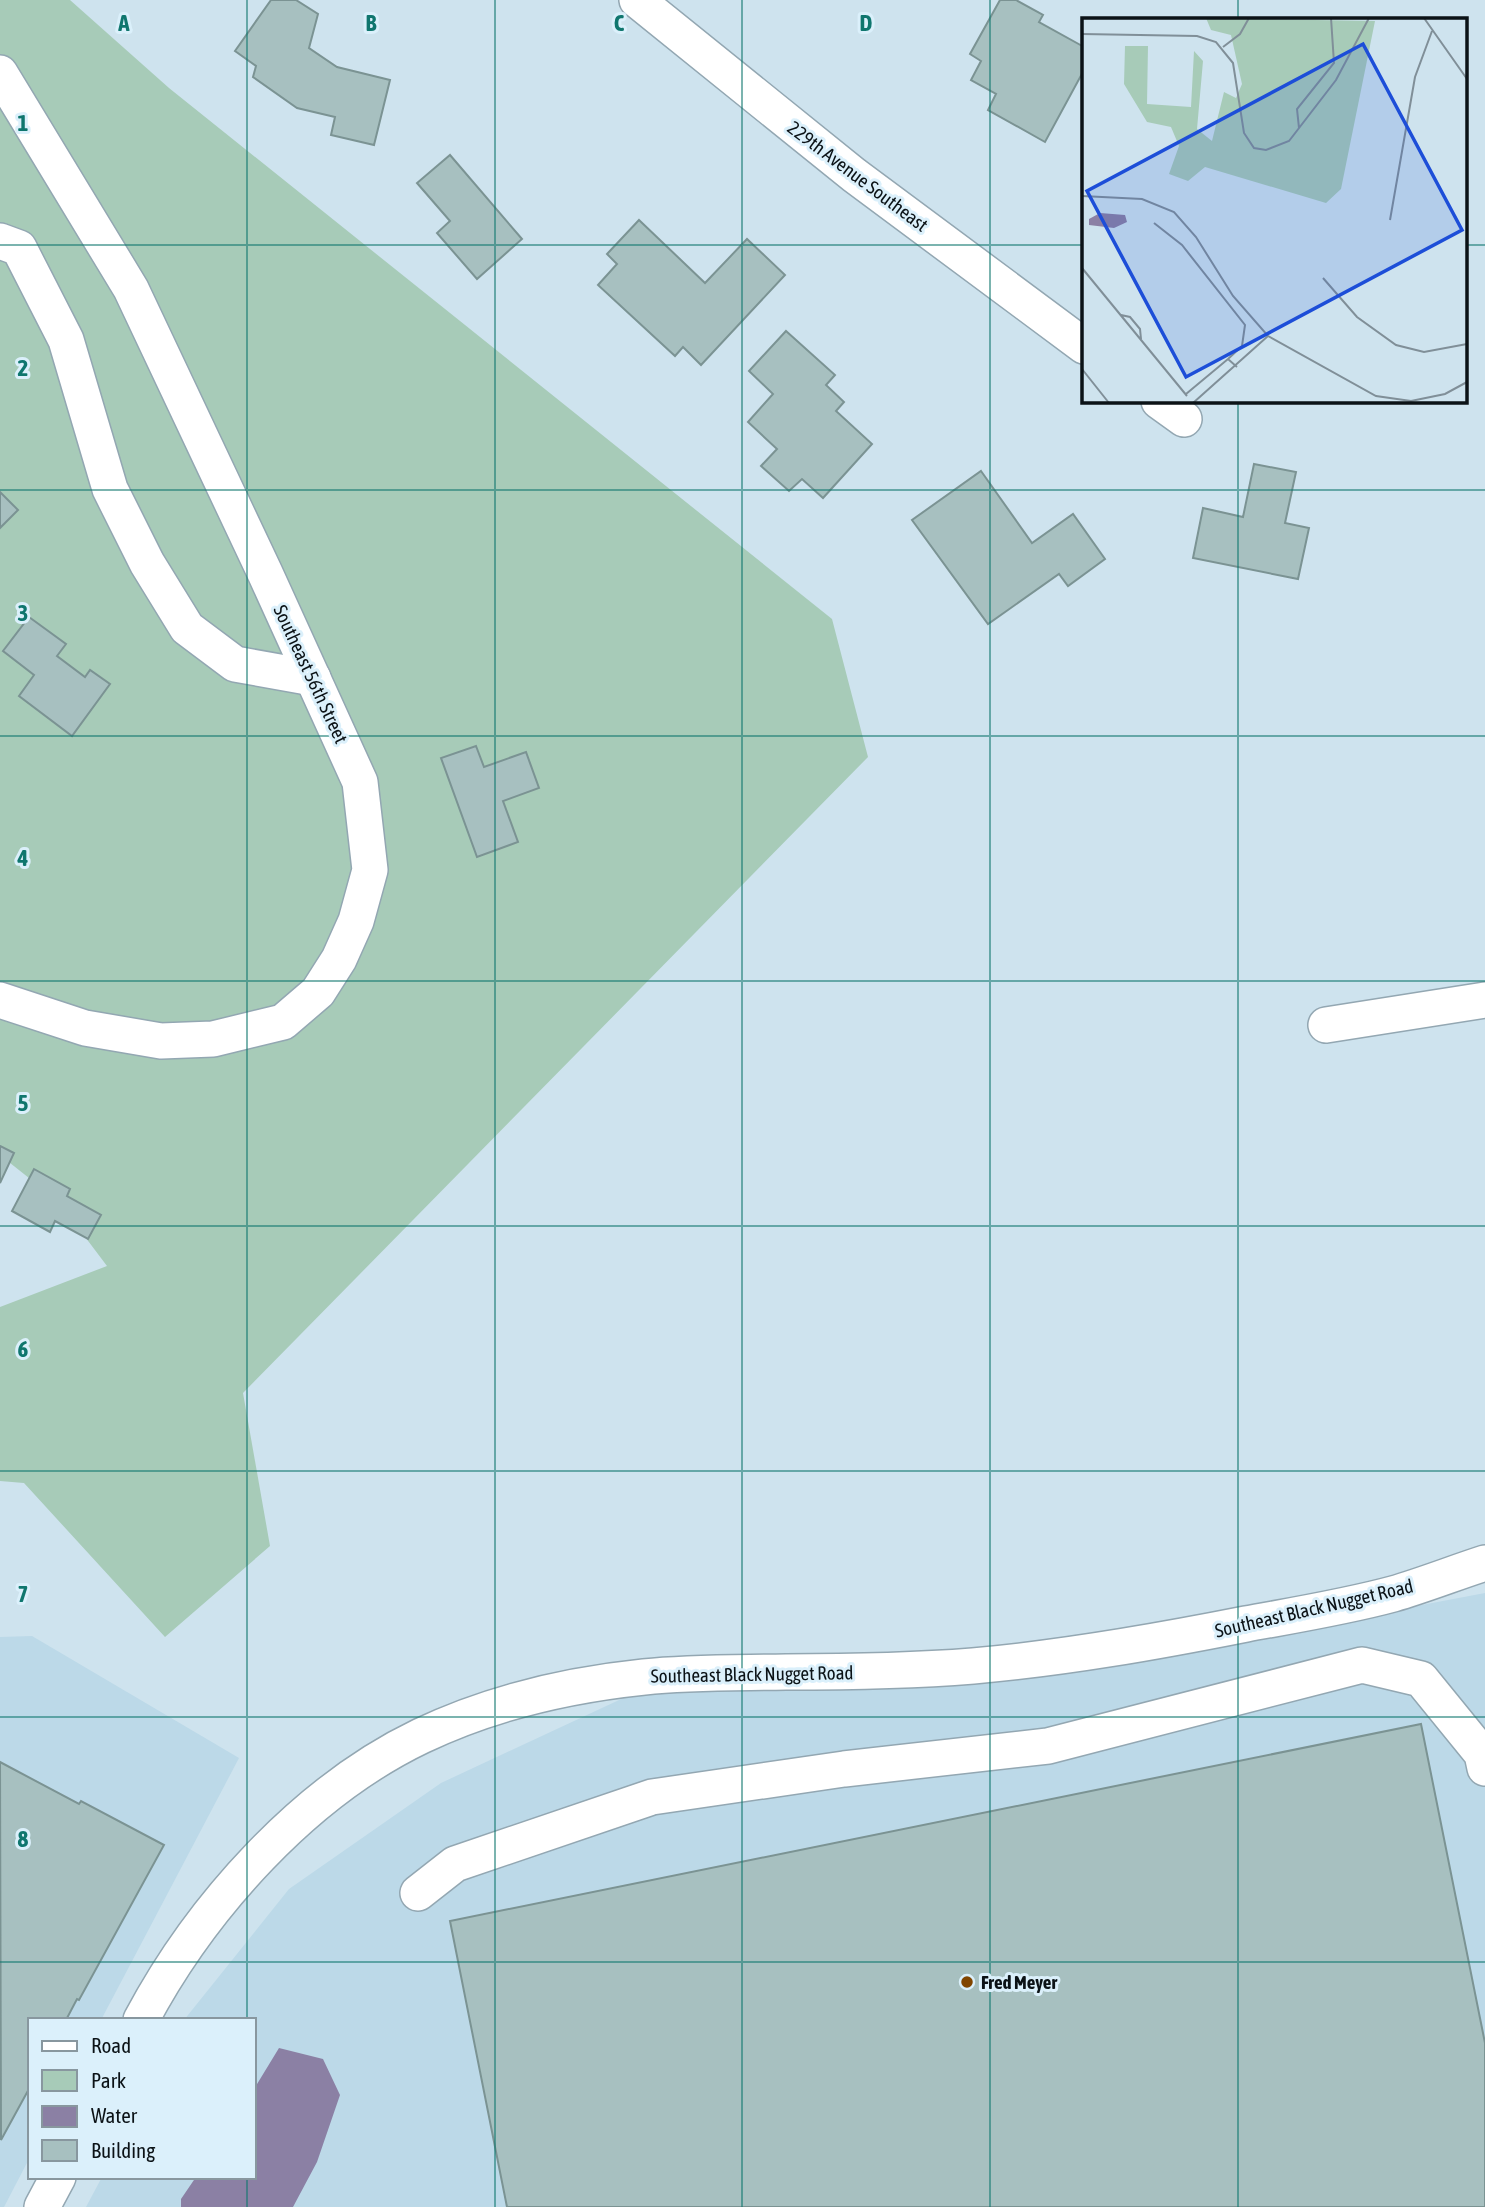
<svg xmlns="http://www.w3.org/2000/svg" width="1485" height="2207" viewBox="0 0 1485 2207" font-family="'Asap Condensed',sans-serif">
	<rect width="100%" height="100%" fill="#cee3ee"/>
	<g fill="#bcd9e8">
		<path d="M1485 1593V2207H86L102 2177H254V2020H184L289 1889 441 1783 647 1687 1101 1666Z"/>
		<path d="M32 1636 239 1758 101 2020H30V2157L4 2207H0V1637Z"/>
	</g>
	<path fill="#a7cbb8" d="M0 0H70L169 88 832 619 868 757 243 1393 270 1546 165 1637 24 1483 0 1481V1307L107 1266 58 1201 0 1155Z"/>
	<path fill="#8b80a4" d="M279 2048 323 2059 340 2095 317 2162 293 2207H181V2199L196 2177H254V2089Z"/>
	<g fill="#a7c0c0" stroke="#7b9393" stroke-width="2">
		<path d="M271 0H296L318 14 309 48 337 67 390 80 374 145 331 135 335 117 297 108 253 77 256 66 235 51Z"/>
		<path d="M1000 0H1016L1043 15 1039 22 1084 47V70L1045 142 988 110 996 94 971 80 981 61 970 54Z"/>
		<path d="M450 155 522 239 477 279 437 233 450 221 417 183Z"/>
		<path d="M639 220 705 283 747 239 785 275 701 365 683 347 675 356 598 285 617 264 607 254Z"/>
		<path d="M786 331 835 375 826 385 844 402 836 411 872 444 823 498 802 479 789 491 761 466 777 449 748 422 773 394 749 371Z"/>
		<path d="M1254 464 1296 472 1285 523 1309 528 1298 579 1193 558 1203 508 1243 517Z"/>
		<path d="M981 471 1032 543 1073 514 1105 559 1068 586 1059 574 988 624 912 520Z"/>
		<path d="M0 492 18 510 0 528Z"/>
		<path d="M29 617 66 644 57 656 85 677 90 670 110 684 72 736 19 696 34 675 3 651Z"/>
		<path d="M476 746 484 767 526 752 539 788 503 801 518 842 477 857 441 758Z"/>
		<path d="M0 1146 14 1153 0 1183Z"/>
		<path d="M34 1169 70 1189 67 1196 101 1215 88 1239 55 1221 50 1232 12 1211Z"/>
		<path d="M1421 1724 1485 2043V2207H507L450 1921Z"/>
		<path d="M0 1762 79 1804 81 1801 164 1845 79 2000 77 1999 66 2020H30V2087L1 2140Z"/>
	</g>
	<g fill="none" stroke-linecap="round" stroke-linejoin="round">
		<g stroke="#93a7b2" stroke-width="38">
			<g id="minor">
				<path d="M637 0 854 175 1084 346"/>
				<path d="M0 73 131 289 265 573 360 782 370 870 356 921 339 959 318 992 283 1022 213 1039 161 1041 85 1028 0 1000"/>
				<path d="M0 241 19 248 66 340 110 489 147 563 187 628 235 664 313 678"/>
				<path d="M1159 401 1184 419"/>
				<path d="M1326 1025 1485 1000"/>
				<path d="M418 1893 455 1864 652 1797 844 1769 1048 1746 1362 1665 1421 1679 1482 1754 1485 1768"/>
				<path d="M141 2020C201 1907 304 1792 421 1736 490 1703 567 1685 644 1677 691 1672 738 1673 786 1672 848 1672 910 1671 973 1666 1065 1658 1155 1642 1246 1624 1295 1615 1345 1607 1393 1594 1424 1585 1454 1573 1485 1563"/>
				<path d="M42 2207 58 2177"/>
			</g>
		</g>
		<use href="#minor" stroke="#fff" stroke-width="35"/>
	</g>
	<path fill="none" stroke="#0f766e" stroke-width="2" stroke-opacity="0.55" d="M247 0V2020M495 0V2207M742 0V2207M990 0V2207M1238 0V19M0 245H1084M1466 245H1485M1238 401V2207M0 490H1485M0 736H1485M0 981H1485M0 1226H1485M0 1471H1485M0 1717H1485M0 1962H1485M247 2177V2207"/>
	<circle fill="#814500" stroke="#dbf0fb" stroke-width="2.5" cx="967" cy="1982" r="7"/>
	<g text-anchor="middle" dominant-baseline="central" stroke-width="6" stroke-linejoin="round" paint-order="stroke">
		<g font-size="19" fill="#0b1216" stroke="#dbf0fb">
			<text transform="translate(858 176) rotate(37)">229th Avenue Southeast</text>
			<text transform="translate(311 674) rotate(65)">Southeast 56th Street</text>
			<text transform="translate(1314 1608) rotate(-13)">Southeast Black Nugget Road</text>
			<text transform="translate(752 1674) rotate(-1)">Southeast Black Nugget Road</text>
		</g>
		<g font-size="19" font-weight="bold" fill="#0b1216" stroke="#dbf0fb" text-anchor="start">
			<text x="981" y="1982">Fred Meyer</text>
		</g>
	</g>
	<g transform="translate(1082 18)">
		<rect width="385" height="385" fill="#cee3ee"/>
		<path d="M124 0 293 3 259 171 244 185 123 149 106 163 87 156 97 128 89 109 65 104 42 66 43 28H66L65 86 109 89 112 33 121 43 115 111 130 123 142 74 154 80 160 66 149 17 129 12Z" fill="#a7cbb8"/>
		<path d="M18 195 43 197 45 204 32 210 7 207V201Z" fill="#8b80a4"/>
		<path fill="none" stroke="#808f98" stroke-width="2" d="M342 0 385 61M0 16 115 18 134 24 151 45 162 115 172 130 184 132 207 123 254 62 287 0M141 29 158 16 167 0M217 110 215 91 252 45 249 0M0 178 60 181 92 194 114 219 151 278 186 318 294 378 329 383 363 376 385 364M308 202 333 59 350 13M72 205 100 227 163 307 160 328 146 341M0 250 105 378M241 260 275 299 314 327 342 334 385 326M39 297 48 299 58 311 59 321M0 351 27 385M104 376 146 341 155 349M111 385 186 318"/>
		<path fill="#1d4ed8" fill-opacity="0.15" stroke="#1d4ed8" stroke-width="3.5" d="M281 26 380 212 104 359 5 173Z"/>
		<rect width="385" height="385" fill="none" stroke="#0b1216" stroke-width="3.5"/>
	</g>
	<g font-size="23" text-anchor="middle" font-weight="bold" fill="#0f766e" stroke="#dbf0fb" stroke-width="6" stroke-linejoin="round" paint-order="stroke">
		<text x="124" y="31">A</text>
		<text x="371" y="31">B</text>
		<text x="619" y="31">C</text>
		<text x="866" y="31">D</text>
		<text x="23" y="131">1</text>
		<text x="23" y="376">2</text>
		<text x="23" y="621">3</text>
		<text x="23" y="866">4</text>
		<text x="23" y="1111">5</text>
		<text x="23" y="1357">6</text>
		<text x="23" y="1602">7</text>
		<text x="23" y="1847">8</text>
	</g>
	<rect x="28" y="2018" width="228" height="161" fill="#dbf0fb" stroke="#88979f" stroke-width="2"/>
	<rect x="42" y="2041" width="35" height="10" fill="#ffffff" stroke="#88979f" stroke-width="2"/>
	<text x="91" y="2053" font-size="21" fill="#0b1216">Road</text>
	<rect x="42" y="2070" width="35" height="21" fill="#a7cbb8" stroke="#88979f" stroke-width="2"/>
	<text x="91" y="2088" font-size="21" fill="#0b1216">Park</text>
	<rect x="42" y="2106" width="35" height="21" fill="#8b80a4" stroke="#88979f" stroke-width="2"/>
	<text x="91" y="2123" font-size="21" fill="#0b1216">Water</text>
	<rect x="42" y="2140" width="35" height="21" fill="#a7c0c0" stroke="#88979f" stroke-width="2"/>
	<text x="91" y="2158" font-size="21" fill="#0b1216">Building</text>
</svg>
